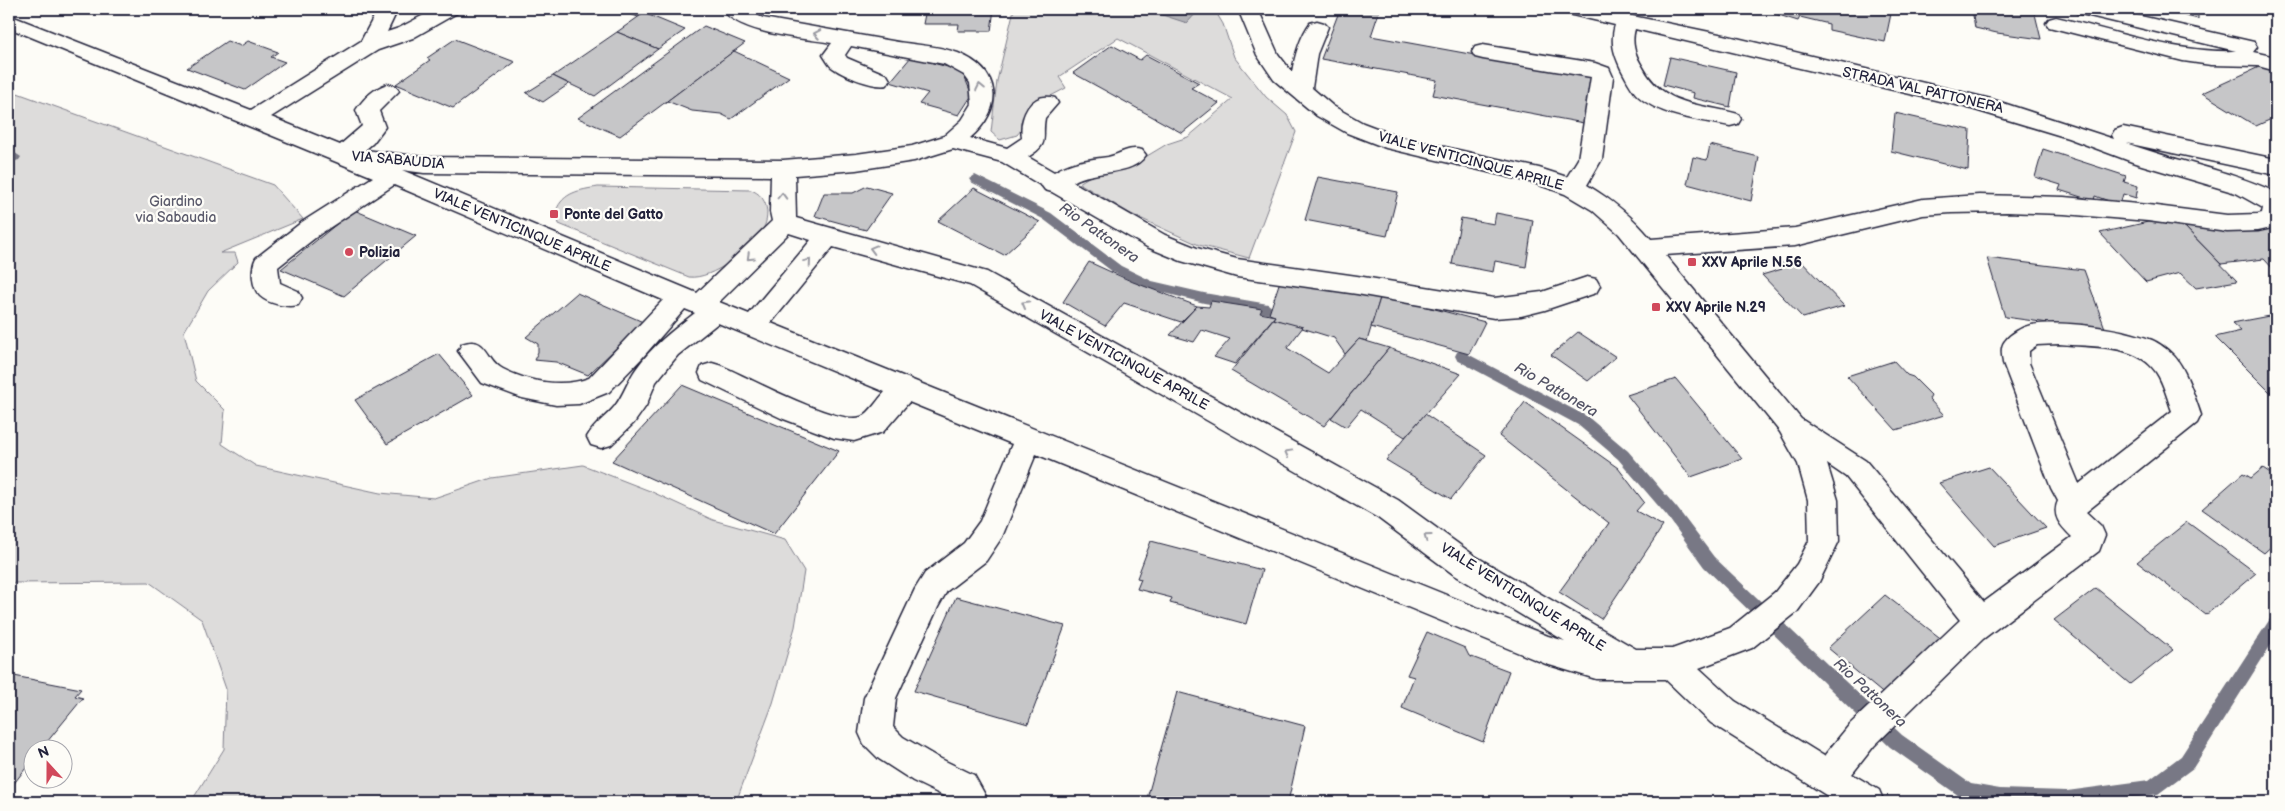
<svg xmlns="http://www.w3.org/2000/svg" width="2285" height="811" viewBox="0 0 2285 811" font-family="'Balsamiq Sans',sans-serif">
	<rect width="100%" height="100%" fill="#fdfcf7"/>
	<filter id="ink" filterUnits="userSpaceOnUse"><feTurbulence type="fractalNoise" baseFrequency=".02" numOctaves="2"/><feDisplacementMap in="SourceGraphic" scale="10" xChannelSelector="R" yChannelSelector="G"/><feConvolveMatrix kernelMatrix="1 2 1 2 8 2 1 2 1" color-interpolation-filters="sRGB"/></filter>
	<g filter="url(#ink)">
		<g fill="#dddcdb" stroke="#807f8b">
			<path d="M1014 9H1214L1223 24 1234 57 1266 97 1287 115 1296 132 1249 258 1199 245 1131 214 1079 183 1095 173 1142 159 1167 144 1188 137 1233 99 1118 38 1059 77 1066 88 1047 98 1017 135 1000 140 991 132 997 81Z"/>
			<path d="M9 90 273 185 303 219 220 253H235L238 262 208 291 184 332 196 381 225 410 222 444 256 466 380 493 434 498 492 478 583 465 650 491 713 520 785 540 804 571 795 627 773 703 736 802H191L224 749 226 689 202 620 149 582 9 583Z"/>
			<path d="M598 187 751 190C768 196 771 216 762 231 750 250 712 280 689 277L559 224 556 211C563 192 580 190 598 187Z"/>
		</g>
		<path fill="#b2b2b7" stroke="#787885" d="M1144 9H1188L1197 12 1187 23Z"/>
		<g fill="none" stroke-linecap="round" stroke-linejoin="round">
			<g fill="#787885" fill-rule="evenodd">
				<path d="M15 153 21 157 19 160 9 163V155Z"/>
				<path d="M975 175 1051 213 1121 266 1152 281 1204 293 1268 304 1274 309 1268 314 1204 303 1145 288 1113 272 1043 219 971 182 969 179Z"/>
				<path d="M1462 351 1588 417 1628 451 1677 508 1714 557 1902 735 1971 784 2000 789 2067 791 2149 780 2181 756 2270 619 2276 617V637L2193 768 2158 794 2106 802H1980L1962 798 1890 747 1704 567 1667 516 1618 459 1578 425 1457 360 1455 356 1457 352Z"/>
			</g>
		</g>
		<g fill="#c6c6c8" stroke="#22223b">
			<path d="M617 9H649L638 17Z"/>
			<path d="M926 9H994L991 31H958L959 24H923Z"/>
			<path d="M1340 9H1380L1371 36 1596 77 1589 124 1433 95 1437 80 1321 59Z"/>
			<path d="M1759 9H1892L1885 42 1829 30V24L1800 17 1798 21Z"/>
			<path d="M1972 9 2034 10 2041 39 1997 33 1975 28Z"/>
			<path d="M2157 9H2198V19Z"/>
			<path d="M644 13 685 30 658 49 617 32Z"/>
			<path d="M704 26 745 43 620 136 578 118Z"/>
			<path d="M617 32 658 49 595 96 553 76Z"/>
			<path d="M455 39 515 62 453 108 396 84 430 60 427 58Z"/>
			<path d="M227 41 241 46 248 41 278 52 271 57 285 62 245 90 187 68Z"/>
			<path d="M1112 45 1140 60 1146 55 1199 83 1191 88 1219 103 1182 133 1073 73Z"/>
			<path d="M734 51 789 77 731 119 721 114 692 111 667 101Z"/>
			<path d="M911 57 955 69 964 76 972 95 959 115 919 104 928 93 890 82Z"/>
			<path d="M1670 57 1736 72 1730 107 1693 98 1694 93 1663 85Z"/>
			<path d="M2270 62 2276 66V117L2256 126 2202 93Z"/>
			<path d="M553 76 569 84 543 102 526 93Z"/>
			<path d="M1895 113 1970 130 1968 170 1891 151Z"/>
			<path d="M1710 145 1759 157 1751 201 1687 184 1693 157 1707 160Z"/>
			<path d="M2043 149 2126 176 2124 182 2138 186 2136 198 2123 194 2120 205 2095 196 2094 201 2059 190 2061 185 2035 177Z"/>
			<path d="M1318 177 1398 192 1387 236 1305 220Z"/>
			<path d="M867 186 892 193 866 230 815 216 824 193H853Z"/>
			<path d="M974 188 1040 222 1004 255 938 221Z"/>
			<path d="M354 210 416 236 344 296 281 269Z"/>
			<path d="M1496 213 1533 220 1526 267 1495 261 1493 272 1452 264 1461 218 1494 224Z"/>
			<path d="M2148 222 2183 225 2237 281 2196 288 2180 273 2146 282 2100 233Z"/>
			<path d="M2183 225 2276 228V272L2264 259 2221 264Z"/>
			<path d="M1798 258 1844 306 1803 318 1762 275 1782 269 1777 265Z"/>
			<path d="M1987 258 2084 270 2106 331 2005 317Z"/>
			<path d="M1089 262 1133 282 1197 306 1181 322 1124 303 1105 326 1063 302Z"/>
			<path d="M1280 281 1381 295 1367 341 1359 339 1345 354 1334 338 1273 319 1275 316 1269 314Z"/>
			<path d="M577 293 643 322 588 375 556 362 534 360 538 352V344L526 337Z"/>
			<path d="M1381 295 1485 322 1469 354 1371 327Z"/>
			<path d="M1211 301 1262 309 1260 313 1275 316 1235 364 1214 357 1230 339 1202 330 1194 342 1170 335 1197 306 1209 307Z"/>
			<path d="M2269 316 2276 323V391L2270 392 2215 337 2241 331 2232 323Z"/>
			<path d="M1273 319 1303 327 1287 348 1328 373 1359 339 1389 348 1324 426 1231 371Z"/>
			<path d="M1578 332 1616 357 1588 381 1551 355Z"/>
			<path d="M1389 348 1461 374 1405 437 1361 409 1346 427 1331 418Z"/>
			<path d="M439 354 473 395 387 444 355 400Z"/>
			<path d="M1894 361 1907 375 1913 377 1931 395 1929 399 1944 415 1896 430 1847 376Z"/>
			<path d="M1676 379 1742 459 1691 477 1627 395Z"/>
			<path d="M682 385 839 451 774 534 612 461Z"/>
			<path d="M1525 402 1618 468 1644 502 1636 511 1663 526 1601 619 1559 592 1609 523 1499 436Z"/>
			<path d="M1425 414 1486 455 1451 499 1386 460Z"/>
			<path d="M1989 467 2046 528 1994 546 1939 483Z"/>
			<path d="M2263 468 2276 477V542L2264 553 2202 509 2243 473 2251 478Z"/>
			<path d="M2187 522 2256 573 2206 615 2137 562Z"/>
			<path d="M1151 541 1262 570 1246 624 1170 603 1172 598 1137 589 1141 579 1137 578Z"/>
			<path d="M2096 588 2173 650 2130 684 2054 620Z"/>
			<path d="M1885 595 1948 644 1892 701 1828 648Z"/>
			<path d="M956 597 1065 626 1028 724 914 691Z"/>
			<path d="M1427 632 1465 648 1469 656 1509 671 1483 742 1402 708 1414 677 1407 675Z"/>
			<path d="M9 675 81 689 75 696 83 698 42 748H32V760L9 790Z"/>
			<path d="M1177 692 1305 726 1288 802H1146Z"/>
		</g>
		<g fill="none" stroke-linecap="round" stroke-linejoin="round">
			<g stroke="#22223b" stroke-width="3">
				<g id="minor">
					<path d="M378 9H398L387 32 399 28 435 9H460L457 13 413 38 378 50 271 117 340 145 362 126 356 110C364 98 374 88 388 84L396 86 399 91 379 111 385 127 373 143 365 150 424 157 783 160 856 154 912 146 944 136 962 120 972 104 970 83 964 75 944 64 851 46 845 55 847 58 887 75 890 80 887 85C874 88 844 76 833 68 829 66 826 59 823 55L832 43C803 38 739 34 722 9H744L763 18C808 26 853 34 898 42 917 45 940 46 958 53 1002 71 1004 109 970 138L1007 148 1022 138C1019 118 1030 91 1055 98L1058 103 1045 118C1041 139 1051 143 1028 157L1054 172C1072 161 1088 160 1108 157 1121 154 1128 146 1142 150L1146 155C1132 177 1093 169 1073 182L1165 235 1197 248 1237 259 1357 276 1494 298 1542 292 1587 277 1596 279 1600 286 1596 293 1545 310 1521 316 1494 318 1357 294 1237 277 1181 261 1147 247 1052 192 1045 190 1042 186 1002 162 953 149 914 161 856 170 795 175 796 218 987 272 1398 500 1475 556 1636 649H1672L1730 628 1775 592 1797 564 1809 541 1808 500 1798 464 1780 432 1619 234 1592 210 1565 194 1534 183 1386 148 1347 133 1317 116 1274 80 1257 55 1238 9H1258L1278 54 1292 72C1295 55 1300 37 1310 23L1317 21 1324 23 1328 27 1317 54 1312 88 1333 106 1363 123 1400 137 1539 168 1567 177 1578 159 1591 77 1483 59 1475 57 1472 52 1475 47 1483 45 1595 63 1609 68 1613 77 1602 159 1587 185C1612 200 1632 216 1651 239L1795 228 1923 199 1979 195 2064 197 2148 205 2227 215 2258 214 2262 213 2263 208 2236 193 2135 163 2068 138 1965 107 1635 29C1631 43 1635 54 1642 66 1663 107 1699 103 1738 114L1741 119 1738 124 1730 126C1701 120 1661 117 1638 96 1631 89 1626 78 1621 69 1614 54 1610 42 1615 25L1564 13 1561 9H1599L1724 35 1991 99 2114 139 2112 135 2115 130 2123 127 2276 159V175L2126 143C2175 161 2228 170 2275 192L2276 227 2258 231 2227 232 2148 221 2064 214 2007 212 1951 213 1923 215 1795 246 1665 255 1801 419 1866 461 1984 602 2072 537C2061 526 2051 516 2058 501L2051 488 2003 363C2002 355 2000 347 2005 341 2010 334 2022 327 2031 325 2063 320 2122 328 2152 340 2159 343 2168 350 2174 356 2186 369 2195 398 2201 415L2197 423 2086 512 2101 526 2105 535 2099 551 1983 639 1874 746 1852 774 1879 790 1884 802H1837L1711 723 1665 679H1596L1546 664 1036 454 1002 537 986 561 947 591 938 607 896 698 893 727 903 737 937 757 974 775 989 802H952L950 799 913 781 879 759 864 744 859 733 864 698 915 589 925 573 964 543 980 521 1012 444 909 402 883 432 854 441 834 438 781 418 702 380 699 373 702 366 712 363 722 366C747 377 838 426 861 417 870 413 878 399 885 392L718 323 678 355 656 382 646 406 634 423 611 445 601 448 591 445 587 437C594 424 606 417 615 406 624 394 628 380 636 369 652 346 673 330 695 313L685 309 642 358 609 392 579 404 556 405 522 398 482 383 458 351 462 344C488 335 485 360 503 369 528 382 563 388 589 378L663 300 394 185 320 234 278 267 280 283 298 291 302 298 298 305C287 308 269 304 260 296 251 287 251 267 256 258L302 222 373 177 9 28V15L251 110 361 41ZM402 170 424 173 771 176 770 212 772 221 697 293ZM789 233 811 240 749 314 719 302ZM833 247 970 285 1378 518 1453 574 1565 641 1548 636 771 323ZM2059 344C2090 347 2136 343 2156 372 2164 384 2167 398 2172 411L2079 484 2029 363V351L2037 345ZM1827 464 1846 477 1960 620 1850 724 1824 756 1735 701 1699 668 1752 648 1797 612 1819 582 1839 541 1838 500Z"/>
					<path d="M2074 9H2110L2254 42 2257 47 2253 52 2276 57V71L2258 66 2211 65 2183 61 2049 27 2046 23 2049 19 2056 17C2115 31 2175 53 2236 51L2077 13Z"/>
				</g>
			</g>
			<use href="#minor" fill="#fdfcf7" fill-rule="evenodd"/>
		</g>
		<defs><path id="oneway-chevron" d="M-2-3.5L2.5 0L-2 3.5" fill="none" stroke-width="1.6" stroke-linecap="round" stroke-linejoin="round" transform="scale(1.25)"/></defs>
		<g stroke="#9a9aa2">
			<use href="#oneway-chevron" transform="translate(817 34) rotate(-170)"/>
			<use href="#oneway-chevron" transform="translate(980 87) rotate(-102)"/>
			<use href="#oneway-chevron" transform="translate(782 196) rotate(-88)"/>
			<use href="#oneway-chevron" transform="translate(873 249) rotate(-165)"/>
			<use href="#oneway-chevron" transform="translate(750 257) rotate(136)"/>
			<use href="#oneway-chevron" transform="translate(808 262) rotate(-50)"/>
			<use href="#oneway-chevron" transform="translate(1025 304) rotate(-151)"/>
			<use href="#oneway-chevron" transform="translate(1288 453) rotate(-151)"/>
			<use href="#oneway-chevron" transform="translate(1427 537) rotate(-144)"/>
		</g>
	</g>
	<g fill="#d1495b" stroke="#fdfcf7" stroke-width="2">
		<rect x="549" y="209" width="10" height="10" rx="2.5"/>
		<circle cx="349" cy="252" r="5"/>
		<rect x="1687" y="257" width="10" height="10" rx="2.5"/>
		<rect x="1651" y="302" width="10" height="10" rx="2.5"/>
	</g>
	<g text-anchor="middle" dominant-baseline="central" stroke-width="4.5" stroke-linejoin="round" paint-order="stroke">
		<g font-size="14" fill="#22223b" stroke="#fdfcf7">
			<text transform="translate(1923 90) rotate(13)">STRADA VAL PATTONERA</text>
			<text transform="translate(398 160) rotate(5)">VIA SABAUDIA</text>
			<text transform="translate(1471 161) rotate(15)">VIALE VENTICINQUE APRILE</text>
			<text transform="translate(522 230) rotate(23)">VIALE VENTICINQUE APRILE</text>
			<text transform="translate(1124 360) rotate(29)">VIALE VENTICINQUE APRILE</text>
			<text transform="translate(1523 597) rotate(32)">VIALE VENTICINQUE APRILE</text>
		</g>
		<g font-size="14" fill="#5a5a6b" stroke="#fdfcf7">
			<text x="176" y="201">Giardino<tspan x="176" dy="16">via Sabaudia</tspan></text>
		</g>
		<g font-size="14" font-weight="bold" fill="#22223b" stroke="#fdfcf7" text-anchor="start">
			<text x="564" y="214">Ponte del Gatto</text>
			<text x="359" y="252">Polizia</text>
			<text x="1702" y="262">XXV Aprile N.56</text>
			<text x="1666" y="307">XXV Aprile N.29</text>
		</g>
		<g font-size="15" font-style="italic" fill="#545466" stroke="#fdfcf7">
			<text transform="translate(1099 233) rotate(35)">Rio Pattonera</text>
			<text transform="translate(1556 390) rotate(30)">Rio Pattonera</text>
			<text transform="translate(1870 693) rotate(43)">Rio Pattonera</text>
		</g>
	</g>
	<rect width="2285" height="811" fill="none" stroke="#fdfcf7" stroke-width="30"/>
	<rect x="15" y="15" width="2255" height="781" fill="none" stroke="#22223b" stroke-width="2" filter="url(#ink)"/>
	<g transform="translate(48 764) rotate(339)"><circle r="24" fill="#fdfcf7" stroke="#a5a5ac"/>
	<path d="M0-4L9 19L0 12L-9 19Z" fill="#d1495b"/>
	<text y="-8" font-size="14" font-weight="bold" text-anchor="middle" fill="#22223b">N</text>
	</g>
</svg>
